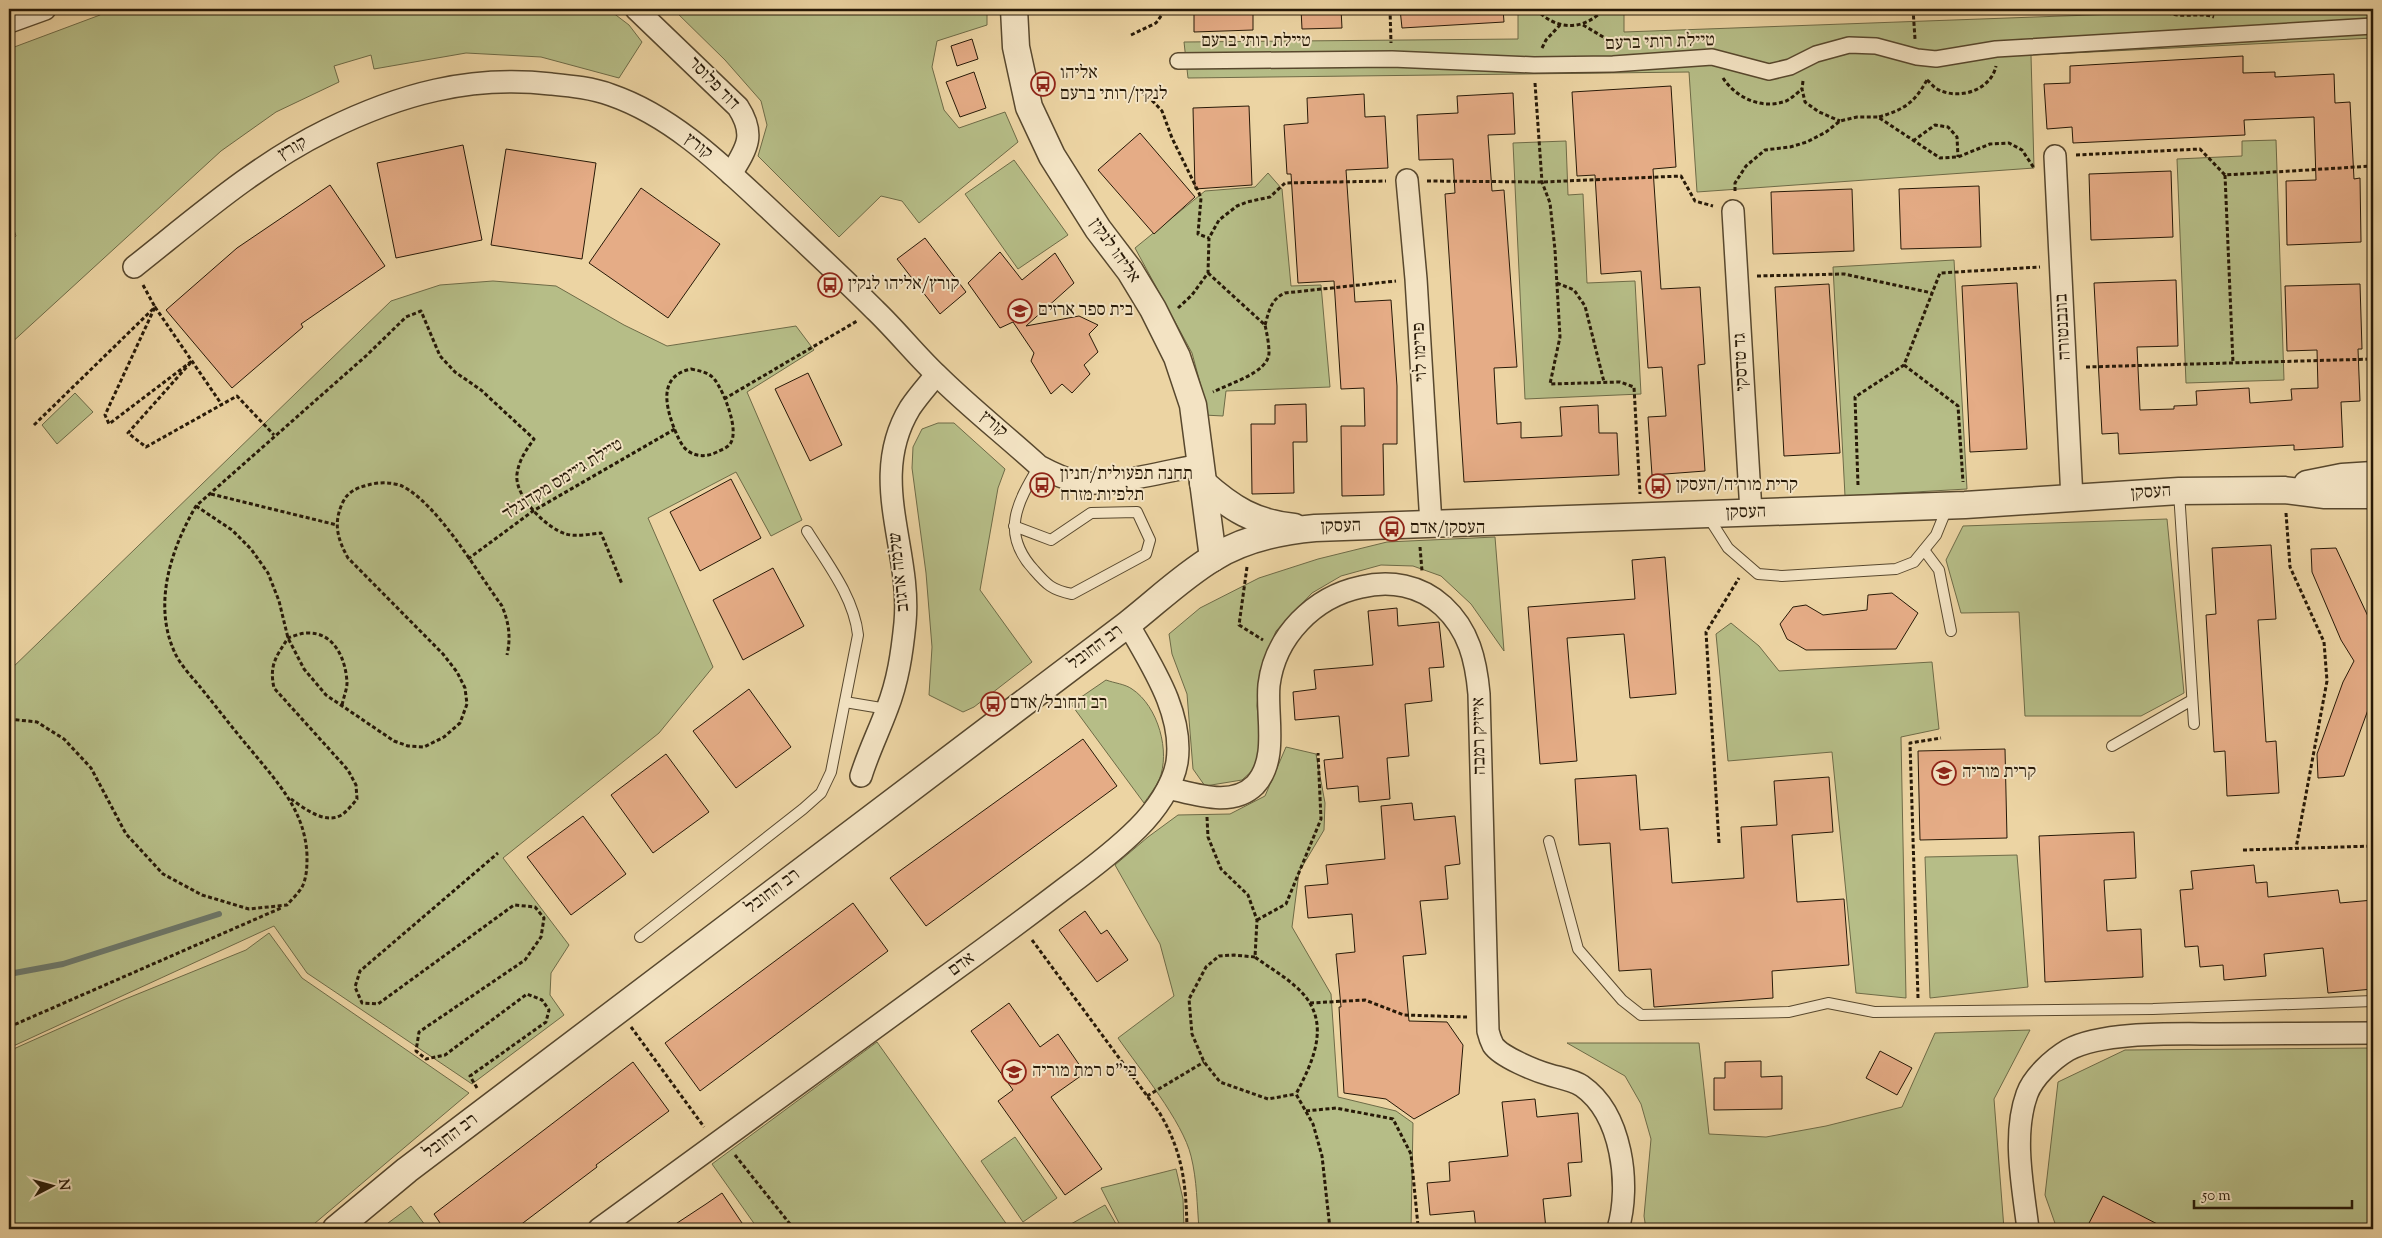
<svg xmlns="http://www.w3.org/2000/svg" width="2382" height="1238" viewBox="0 0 2382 1238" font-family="'Sorts Mill Goudy','Frank Ruhl Libre',serif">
	<rect width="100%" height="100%" fill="#ecd4a3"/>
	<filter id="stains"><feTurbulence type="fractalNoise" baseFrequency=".004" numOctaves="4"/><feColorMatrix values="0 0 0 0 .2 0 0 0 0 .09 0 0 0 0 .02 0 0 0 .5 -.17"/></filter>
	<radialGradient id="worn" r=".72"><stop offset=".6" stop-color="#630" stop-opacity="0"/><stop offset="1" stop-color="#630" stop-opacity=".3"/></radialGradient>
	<g fill="#b6bd87" stroke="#6e6b47">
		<path d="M107 9H608L629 25 642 42 619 78 541 57 466 53 374 69 371 55 334 66 339 82 276 112 221 151 9 345V243L16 236 9 215V49L100 15Z"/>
		<path d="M673 9H987V25L937 41 932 67 944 110 959 128 1005 112 1018 142 919 223 902 201 881 196 839 237 758 156 767 125 761 101 725 60Z"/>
		<path d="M1518 9H1624V32L2118 14V9H2373V38L2031 55 2034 168 1697 192 1689 72 1188 78 1184 42 1518 39Z"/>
		<path d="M2276 140 2284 380 2186 383 2177 159 2242 156V141Z"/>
		<path d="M1566 141 1568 195 1583 194 1587 283 1635 281 1641 394 1525 399 1513 143Z"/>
		<path d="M1014 160 1068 235 1018 269 965 194Z"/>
		<path d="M1268 173 1282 189 1291 286 1321 285 1330 387 1226 391 1223 416 1204 415 1202 390 1192 353 1135 248 1205 191 1255 187Z"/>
		<path d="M1954 260 1967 489 1845 496 1833 267Z"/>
		<path d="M493 281 556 286 624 325 667 346 796 326 814 350 747 392 802 520 771 536 736 472 648 518 713 667 659 733 503 858 569 945 551 973 550 995 564 1015 472 1084 307 973 274 926 9 1048V671L391 301 440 285Z"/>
		<path d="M75 393 93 412 57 444 42 425Z"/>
		<path d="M938 423H954L1005 469 998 488 980 590 1032 662 974 707 963 712 929 695 932 647 926 573 912 468 913 447 922 429Z"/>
		<path d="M2167 519 2184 693 2141 716H2025L2019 612 1961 613 1946 560 1963 526Z"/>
		<path d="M1495 537 1504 651 1471 604 1441 576 1413 566 1381 565 1341 576 1312 593 1276 631 1260 671 1257 706 1261 749 1254 769 1242 780 1205 786 1193 769 1187 694 1172 654 1169 634 1200 608 1259 578 1318 559 1387 542Z"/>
		<path d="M1731 623 1759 646 1779 671 1932 662 1939 729 1901 737 1906 998 1856 993 1832 752 1728 761 1716 634Z"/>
		<path d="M1106 680C1114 683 1125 684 1132 689 1158 706 1171 752 1159 780 1155 788 1149 796 1144 803L1071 704Z"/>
		<path d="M1286 747 1316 754 1325 803 1324 830 1299 872 1292 927 1331 994 1338 1097 1396 1111 1413 1123 1411 1229H1199C1197 1205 1197 1180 1191 1156 1183 1122 1139 1068 1118 1038L1174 996 1160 944 1115 865 1148 837 1178 815 1230 814 1265 796Z"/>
		<path d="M2017 855 2028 987 1930 998 1925 857Z"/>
		<path d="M269 933 302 978 469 1093 308 1229H9V1051L123 1000 246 950Z"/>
		<path d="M2030 1030 1994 1099 2004 1229H1646L1644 1216 1651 1139 1641 1104 1625 1076 1567 1043H1699L1709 1134 1766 1137 1826 1126 1902 1107 1935 1033Z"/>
		<path d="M877 1042 1010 1229H758L712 1164Z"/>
		<path d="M2373 1048V1229H2057L2045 1195 2058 1082 2125 1050Z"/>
		<path d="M1015 1137 1057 1198 1023 1222 981 1161Z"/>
		<path d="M1176 1169 1183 1199 1184 1229H1122L1101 1188Z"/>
		<path d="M1105 1205 1119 1229H1062Z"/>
		<path d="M411 1206 428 1229H380Z"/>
	</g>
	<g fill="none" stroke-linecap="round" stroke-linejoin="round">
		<path stroke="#6c786b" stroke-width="6" d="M9 974 63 964 219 914"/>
	</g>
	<g fill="#e5ac86" stroke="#271907">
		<path d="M1194 9H1253V30L1194 32Z"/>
		<path d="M1301 9H1341L1342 28 1302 29Z"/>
		<path d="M1400 9H1503L1504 22 1402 28Z"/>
		<path d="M972 39 978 59 957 66 951 46Z"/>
		<path d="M2243 56V73L2275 72V77L2334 74 2335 103 2350 102 2354 179 2360 178 2361 242 2287 245 2286 181 2316 180 2314 117 2244 120 2245 135 2073 143 2072 127 2047 129 2044 84 2070 83V66Z"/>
		<path d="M974 72 986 108 960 117 946 82Z"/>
		<path d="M1671 86 1676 167 1653 169 1661 289 1700 287 1705 364 1698 365 1705 471 1652 475 1648 417 1666 416 1662 367 1648 368 1641 271 1601 274 1595 175 1577 176 1572 92Z"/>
		<path d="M1513 93 1515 134 1488 135 1492 191 1504 190 1517 367 1494 368 1497 424 1521 422V438L1562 436 1560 407 1598 405 1599 433H1617L1619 475 1464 482 1445 194 1455 193 1453 159 1419 160 1417 115 1458 113 1457 96Z"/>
		<path d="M1364 94 1365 117 1385 116 1388 168 1346 170 1355 302 1391 300 1397 386V444H1383L1384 495 1342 496 1341 426H1365L1364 388 1341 389 1334 281 1298 283 1291 174H1287L1284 125 1308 123 1307 98Z"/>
		<path d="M1249 106 1252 185 1195 189 1193 108Z"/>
		<path d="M1140 133 1195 197 1154 234 1098 170Z"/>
		<path d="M463 145 482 240 396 258 377 163Z"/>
		<path d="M506 149 596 163 582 259 491 245Z"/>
		<path d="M2171 171 2173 237 2091 240 2089 174Z"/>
		<path d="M330 185 385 266 301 324 303 327 232 388 166 310 237 248Z"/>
		<path d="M1979 186 1981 247 1901 249 1899 189Z"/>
		<path d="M641 188 720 244 668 318 589 263Z"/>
		<path d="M1852 189 1854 251 1773 254 1771 192Z"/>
		<path d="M925 238 966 292 940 314 897 259Z"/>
		<path d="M1000 252 1022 280 1055 253 1074 283 1026 326 1079 316 1098 325 1089 334 1098 352 1084 365 1090 374 1072 393 1062 384 1051 394 1031 361 1034 353 1013 322 1000 328 968 283Z"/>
		<path d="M2176 280 2178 346 2137 347 2140 410 2174 409V406L2197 405 2196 391 2249 388 2250 403 2292 400 2291 389 2318 388 2317 350 2287 351 2285 286 2360 284 2362 349H2358L2360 401 2341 402 2343 447 2294 450V445L2119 454 2118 433 2102 434 2094 283Z"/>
		<path d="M2017 283 2027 449 1970 452 1962 286Z"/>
		<path d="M1829 284 1840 453 1784 456 1775 287Z"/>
		<path d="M808 373 842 445 810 461 775 389Z"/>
		<path d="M1306 404 1307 442H1293L1294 493 1252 494 1251 424H1275V405Z"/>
		<path d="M731 479 761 538 700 571 670 512Z"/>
		<path d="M2271 545 2276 619 2258 620 2266 742 2276 741 2279 793 2227 796 2225 751 2214 752 2206 615 2216 614 2212 548Z"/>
		<path d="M2336 548 2373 627V696L2344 776 2318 778 2317 754 2343 682 2354 661 2341 640 2312 572 2311 549Z"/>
		<path d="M1665 557 1676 694 1630 698 1624 634 1567 638 1577 761 1540 764 1528 607 1635 599 1632 560Z"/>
		<path d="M773 568 804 626 743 660 713 600Z"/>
		<path d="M1892 593 1918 613 1896 649 1806 650 1787 639 1780 624 1793 607 1806 605 1823 615 1867 610 1868 595Z"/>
		<path d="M1397 608 1398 626 1439 622 1444 667 1429 668 1432 701 1405 704 1409 756 1387 758 1390 799 1359 802 1358 786 1327 789 1324 760 1343 758 1339 716 1295 720 1293 692 1316 689 1314 670 1373 665 1368 611Z"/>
		<path d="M749 689 791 747 736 788 693 731Z"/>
		<path d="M1083 739 1117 786 926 926 890 878Z"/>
		<path d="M2005 749 2007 838 1920 840 1918 751Z"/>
		<path d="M666 754 709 812 653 853 611 795Z"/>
		<path d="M1636 775 1640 830 1668 828 1672 883 1744 878 1741 827 1777 825 1774 781 1829 777 1833 832 1792 835 1797 902 1844 899 1849 965 1772 971 1773 998 1654 1007 1651 969 1619 971 1610 843 1579 845 1575 779Z"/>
		<path d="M1412 803 1414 820 1455 816 1460 864 1445 866 1448 899 1420 901 1426 954 1403 956 1409 1021 1447 1022 1463 1045 1459 1094 1414 1119 1386 1099 1344 1093 1339 1007H1341L1336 954 1355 952 1352 914 1308 918 1305 886 1328 884 1326 865 1385 859 1381 806Z"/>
		<path d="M583 816 626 874 571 915 527 857Z"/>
		<path d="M2134 832 2136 878 2104 880 2107 931 2141 929 2143 977 2045 982 2039 836Z"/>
		<path d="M2254 865 2256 883 2267 882 2268 897 2338 890 2340 903 2373 900V989L2328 993 2323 948 2264 954 2266 976 2224 980 2223 965 2200 967 2198 946 2185 947 2180 890 2193 889 2191 871Z"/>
		<path d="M853 903 888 951 700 1091 665 1043Z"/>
		<path d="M1085 911 1101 934 1107 930 1128 960 1097 982 1059 930Z"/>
		<path d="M1009 1003 1040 1047 1058 1034 1085 1073 1051 1097 1102 1169 1065 1195 998 1101 1013 1090 971 1031Z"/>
		<path d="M1880 1051 1912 1068 1897 1095 1866 1078Z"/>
		<path d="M1761 1061V1077L1782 1076V1109L1714 1110V1078H1725V1062Z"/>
		<path d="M633 1062 669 1111 596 1165 597 1167 515 1229H444L434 1214Z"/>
		<path d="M1535 1099 1537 1117 1578 1113 1582 1162 1568 1163 1571 1196 1543 1199 1546 1229H1476L1474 1211 1430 1215 1427 1183 1450 1181 1449 1162 1508 1156 1502 1102Z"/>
		<path d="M722 1193 746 1229H668L706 1204Z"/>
		<path d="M2103 1196 2167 1229H2086Z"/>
	</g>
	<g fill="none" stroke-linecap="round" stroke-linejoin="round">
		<g stroke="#58482e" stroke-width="12">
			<g id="service">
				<path d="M2179 492 2194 724"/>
				<path d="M1707 515 1728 548 1758 574 1782 576 1896 569 1914 562 1936 535 1947 508"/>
				<path d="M1014 526 1051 540 1091 513 1137 512 1150 540 1146 554 1072 594C1052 590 1047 585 1034 570 1000 533 1017 503 1039 466"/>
				<path d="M1924 550 1939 570 1951 631"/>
				<path d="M845 702 887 709"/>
				<path d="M2112 746 2192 700"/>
				<path d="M1549 841 1578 949 1622 1000 1641 1015 1789 1012 1828 1003 1874 1012 2153 1009 2373 1001"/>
				<path d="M640 937 803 809 821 793 831 772 858 635C854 597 827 563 807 531"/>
			</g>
		</g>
		<g stroke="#58482e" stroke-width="18">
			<path id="pedestrian" d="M1178 61 1392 59 1534 65 1613 64 1712 57 1769 72 1790 67 1816 54 1849 45 1876 46 1917 57 1936 59 1996 49 2373 26"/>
		</g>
		<g stroke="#58482e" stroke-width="24">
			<g id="minor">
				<path d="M636 9 738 107C756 135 747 148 731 174"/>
				<path d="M9 22 45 9"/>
				<path d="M2055 156 2072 499"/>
				<path d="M1407 180 1416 279 1431 524"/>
				<path d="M1733 211 1751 512"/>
				<path d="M134 267C196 218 256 165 327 130 400 94 470 75 551 84 571 86 592 88 611 95 672 116 721 164 767 207 803 241 840 275 875 310 896 330 915 354 936 374 968 406 1005 435 1039 466 1052 473 1065 479 1078 482 1103 488 1171 470 1200 465"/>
				<path d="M861 776C868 753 879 731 887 709 898 681 902 653 905 623 912 548 867 479 910 408 918 396 928 385 936 375"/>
				<path d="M1168 788C1195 794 1232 808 1255 785 1279 759 1266 716 1269 685 1275 636 1314 597 1361 587 1390 580 1420 585 1443 606 1469 630 1476 660 1479 694L1488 1031C1489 1035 1491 1041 1493 1045 1501 1057 1536 1071 1550 1075 1560 1078 1573 1080 1582 1086 1622 1114 1631 1185 1618 1229"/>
				<path d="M599 1229C712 1147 825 1064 938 982 981 951 1023 920 1065 888 1091 869 1116 850 1138 828 1155 811 1173 786 1177 762 1184 713 1151 665 1128 624"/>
				<path d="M2028 1229C2023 1187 2012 1135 2027 1094 2033 1077 2053 1059 2068 1050 2103 1031 2177 1034 2218 1034 2270 1034 2321 1033 2373 1033"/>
			</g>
		</g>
		<g stroke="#58482e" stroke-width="29">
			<g id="tertiary">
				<path d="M1014 9 1016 47 1029 107 1052 156 1098 229 1130 271 1153 309 1177 357 1193 405 1213 558"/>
				<path d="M1203 483C1232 509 1255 523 1294 527"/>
				<path d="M2307 484 2342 477 2373 475"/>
				<path d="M336 1229 407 1170 1128 624C1156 602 1183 576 1213 558 1242 540 1281 531 1315 528L1965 505 2179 491 2284 490 2325 495H2373"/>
			</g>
		</g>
		<g stroke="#271907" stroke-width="3" stroke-dasharray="4 2.5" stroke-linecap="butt">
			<path d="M1390 9 1391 43"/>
			<path d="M1536 9C1556 31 1584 31 1604 9"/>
			<path d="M1913 9 1915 39"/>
			<path d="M2162 9C2178 21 2197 11 2214 17"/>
			<path d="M1583 25 1605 38 1607 46"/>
			<path d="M1131 35 1156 23 1166 9"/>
			<path d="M1542 48 1546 40 1560 25"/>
			<path d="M1723 78C1736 98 1762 110 1786 101 1791 99 1797 93 1802 89"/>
			<path d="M1927 80C1931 83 1934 88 1939 90 1960 100 1991 90 1996 66"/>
			<path d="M1803 81 1802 89 1805 102 1819 112 1840 121"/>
			<path d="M1535 83 1542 182 1550 203 1555 250 1560 337 1550 384 1620 382 1634 387 1640 494"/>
			<path d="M1135 93 1147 95 1162 111 1172 138 1199 193 1201 198 1198 234 1209 238"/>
			<path d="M1879 117C1905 109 1914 103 1927 80"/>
			<path d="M1913 141 1935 125 1948 127 1957 137 1958 157"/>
			<path d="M2076 155 2200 149 2225 175 2373 166"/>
			<path d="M2225 175 2233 363"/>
			<path d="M1427 181 1542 182 1681 176 1695 201 1713 206"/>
			<path d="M1735 191V183L1746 166 1765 150 1790 147 1807 142 1826 132 1840 121 1857 117H1878L1940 158 1958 157 1990 144 2009 143 2022 150 2034 168"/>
			<path d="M1208 273 1265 325C1267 334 1269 344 1269 353 1268 373 1230 383 1213 392"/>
			<path d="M1757 276 1844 274 1932 293"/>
			<path d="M1557 283 1574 290 1585 306 1604 382"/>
			<path d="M143 285 155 307 105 415 109 424 192 361 128 433 146 447 237 396 274 435"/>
			<path d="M1178 308 1192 295 1208 273 1209 238 1219 220 1237 206 1247 202 1270 197 1285 183 1386 181"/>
			<path d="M1265 325C1269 311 1271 299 1285 293L1396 281"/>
			<path d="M1904 365 1958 406 1963 482"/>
			<path d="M2086 367 2373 359"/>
			<path d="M691 369C700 371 709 372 715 380 724 392 740 431 730 444 727 448 721 450 717 452 707 457 697 457 688 451 681 446 677 435 674 428 665 404 659 376 691 369Z"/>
			<path d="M724 399 857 321"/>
			<path d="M34 425 155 307 222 405"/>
			<path d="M1858 485 1855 397 1904 365 1940 273 2040 267"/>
			<path d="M211 494 337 525"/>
			<path d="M196 506 232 530 251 549 268 573 279 601 288 638 304 669 326 695 394 741 408 746 424 747 444 737 460 723 467 704 465 688 457 672 443 654 348 558C338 540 333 524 342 504 347 492 356 488 368 485 378 482 392 482 402 486 438 504 477 572 502 606 509 623 511 637 507 655"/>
			<path d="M2286 513 2290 567 2324 642 2327 681 2296 848"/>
			<path d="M1420 547 1422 571"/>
			<path d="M468 559 533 511 675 429"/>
			<path d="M1247 567 1239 625 1263 640"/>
			<path d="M9 719 37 722 64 739 91 768 126 834 163 874 202 895 249 909 287 905C292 899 300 892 303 885 307 875 307 866 307 855 305 811 278 783 251 750 234 730 218 709 201 688 192 677 180 665 174 651 153 603 171 549 196 506L367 355 406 317 421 311 440 356 455 372 481 390 534 439C526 450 519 460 517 474 514 496 546 528 566 534 576 537 591 534 601 533L622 584"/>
			<path d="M291 799C304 808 326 826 343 814 348 810 353 804 357 799L356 785 348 770 274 688C269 665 276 657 288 638 294 636 301 633 307 633 335 632 346 660 347 683 347 690 343 698 342 706"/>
			<path d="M1207 817 1208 837 1221 869 1248 895 1257 920 1255 957C1268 967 1283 975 1295 986 1333 1018 1315 1058 1296 1094L1313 1124 1322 1156 1330 1229"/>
			<path d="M1719 843 1706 632 1739 578"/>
			<path d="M2243 850 2373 846"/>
			<path d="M1257 920 1286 904 1321 819 1318 753"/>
			<path d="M1032 940 1159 1112C1183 1152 1186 1184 1187 1229"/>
			<path d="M1255 957 1234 955 1219 956 1206 967 1189 999 1192 1034 1204 1062 1220 1082 1268 1099 1296 1094"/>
			<path d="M1918 998 1910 743 1941 738"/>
			<path d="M1310 1003 1365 1000 1404 1015 1467 1017"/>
			<path d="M9 1027 281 908"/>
			<path d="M631 1027 704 1127"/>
			<path d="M477 1088 470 1076 546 1022 549 1010 542 1000 527 994 445 1055 426 1059 416 1051 419 1032 525 960 541 937 544 918 535 907 514 905 378 1004 362 1003 355 987 360 971 498 853"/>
			<path d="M1147 1096 1204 1062"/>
			<path d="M1306 1111 1336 1108 1393 1119 1411 1154 1418 1226 1424 1229"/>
			<path d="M735 1155 794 1229"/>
		</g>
		<use href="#service" stroke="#f3e3c3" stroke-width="10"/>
		<use href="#pedestrian" stroke="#f3e3c3" stroke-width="15"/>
		<use href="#minor" stroke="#f3e3c3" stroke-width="21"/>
		<use href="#tertiary" stroke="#f3e3c3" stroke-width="26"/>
	</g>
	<defs>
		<g id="bus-ring" transform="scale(1.25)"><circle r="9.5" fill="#f3e3c3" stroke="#8f2418" stroke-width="1.5"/><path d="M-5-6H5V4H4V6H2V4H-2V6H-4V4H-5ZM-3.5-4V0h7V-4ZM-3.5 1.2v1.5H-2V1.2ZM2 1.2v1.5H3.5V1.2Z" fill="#8f2418"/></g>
		<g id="school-ring" transform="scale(1.25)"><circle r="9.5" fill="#f3e3c3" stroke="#8f2418" stroke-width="1.5"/><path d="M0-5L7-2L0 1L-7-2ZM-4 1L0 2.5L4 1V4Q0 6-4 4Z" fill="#8f2418"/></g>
	</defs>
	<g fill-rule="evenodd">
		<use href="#bus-ring" x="1043" y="84"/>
		<use href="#bus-ring" x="830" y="285"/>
		<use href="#school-ring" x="1020" y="311"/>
		<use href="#bus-ring" x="1042" y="485"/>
		<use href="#bus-ring" x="1658" y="486"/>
		<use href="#bus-ring" x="1392" y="529"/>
		<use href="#bus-ring" x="993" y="704"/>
		<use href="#school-ring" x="1944" y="773"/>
		<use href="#school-ring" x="1014" y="1072"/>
	</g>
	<g text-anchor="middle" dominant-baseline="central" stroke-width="4" stroke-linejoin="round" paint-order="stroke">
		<g font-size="18" fill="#271907" stroke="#f3e3c3">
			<text x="1256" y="42">טיילת רותי ברעם</text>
			<text transform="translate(1660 43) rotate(-2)">טיילת רותי ברעם</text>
			<text transform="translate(713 84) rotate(46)">דוד פלוסר</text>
			<text transform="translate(698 147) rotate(38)">קורץ</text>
			<text transform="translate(293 149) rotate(-30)">קורץ</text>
			<text transform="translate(1114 251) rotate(55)">אליהו לנקין</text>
			<text transform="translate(2064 327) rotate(-93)">בונבנטורה</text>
			<text transform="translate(1421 352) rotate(-93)">פרימו לוי</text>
			<text transform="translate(1742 362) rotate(-93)">גד טדסקי</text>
			<text transform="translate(993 425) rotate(41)">קורץ</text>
			<text transform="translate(563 480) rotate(-32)">טיילת ג׳יימס מקדונלד</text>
			<text transform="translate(2151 493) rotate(-4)">העסקן</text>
			<text transform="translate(1746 513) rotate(-2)">העסקן</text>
			<text transform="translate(1341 527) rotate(-2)">העסקן</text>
			<text transform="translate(900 572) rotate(-96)">שלמה ארגוב</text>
			<text transform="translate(1096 648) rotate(-37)">רב החובל</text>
			<text transform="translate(1480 736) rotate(-91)">אייזיק רמבה</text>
			<text transform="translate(773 892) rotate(-37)">רב החובל</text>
			<text transform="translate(962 965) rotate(-36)">אדם</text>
			<text transform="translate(451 1137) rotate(-37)">רב החובל</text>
		</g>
		<g font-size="18" fill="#271907" stroke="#f3e3c3" text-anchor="start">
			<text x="1060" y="74">אליהו<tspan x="1060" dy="21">לנקין/רותי ברעם</tspan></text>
			<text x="848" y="285">קורץ/אליהו לנקין</text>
			<text x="1038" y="311">בית ספר ארזים</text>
			<text x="1060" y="475">תחנה תפעולית/חניון<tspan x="1060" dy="21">תלפיות מזרח</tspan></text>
			<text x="1676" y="486">קרית מוריה/העסקן</text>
			<text x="1410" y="529">העסקן/אדם</text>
			<text x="1010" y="704">רב החובל/אדם</text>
			<text x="1962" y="773">קרית מוריה</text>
			<text x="1032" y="1072">בי"ס רמת מוריה</text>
		</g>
	</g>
	<rect width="2382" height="1238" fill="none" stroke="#ecd4a3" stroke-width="30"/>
	<rect x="10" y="10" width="2362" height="1218" fill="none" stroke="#271907" stroke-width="2.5"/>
	<rect x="15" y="15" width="2352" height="1208" fill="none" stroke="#271907"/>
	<g transform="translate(52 1186) rotate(84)" stroke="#f3e3c3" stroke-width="4" paint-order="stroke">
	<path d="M0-4L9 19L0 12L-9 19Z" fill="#271907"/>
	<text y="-8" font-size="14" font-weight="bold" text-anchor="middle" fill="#271907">N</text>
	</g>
	<path d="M2194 1200v8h158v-8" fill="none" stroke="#271907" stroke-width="2.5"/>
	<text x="2202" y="1200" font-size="15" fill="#271907" stroke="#f3e3c3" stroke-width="4" paint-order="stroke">50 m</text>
	<rect width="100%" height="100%" filter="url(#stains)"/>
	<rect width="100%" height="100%" fill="url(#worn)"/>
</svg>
